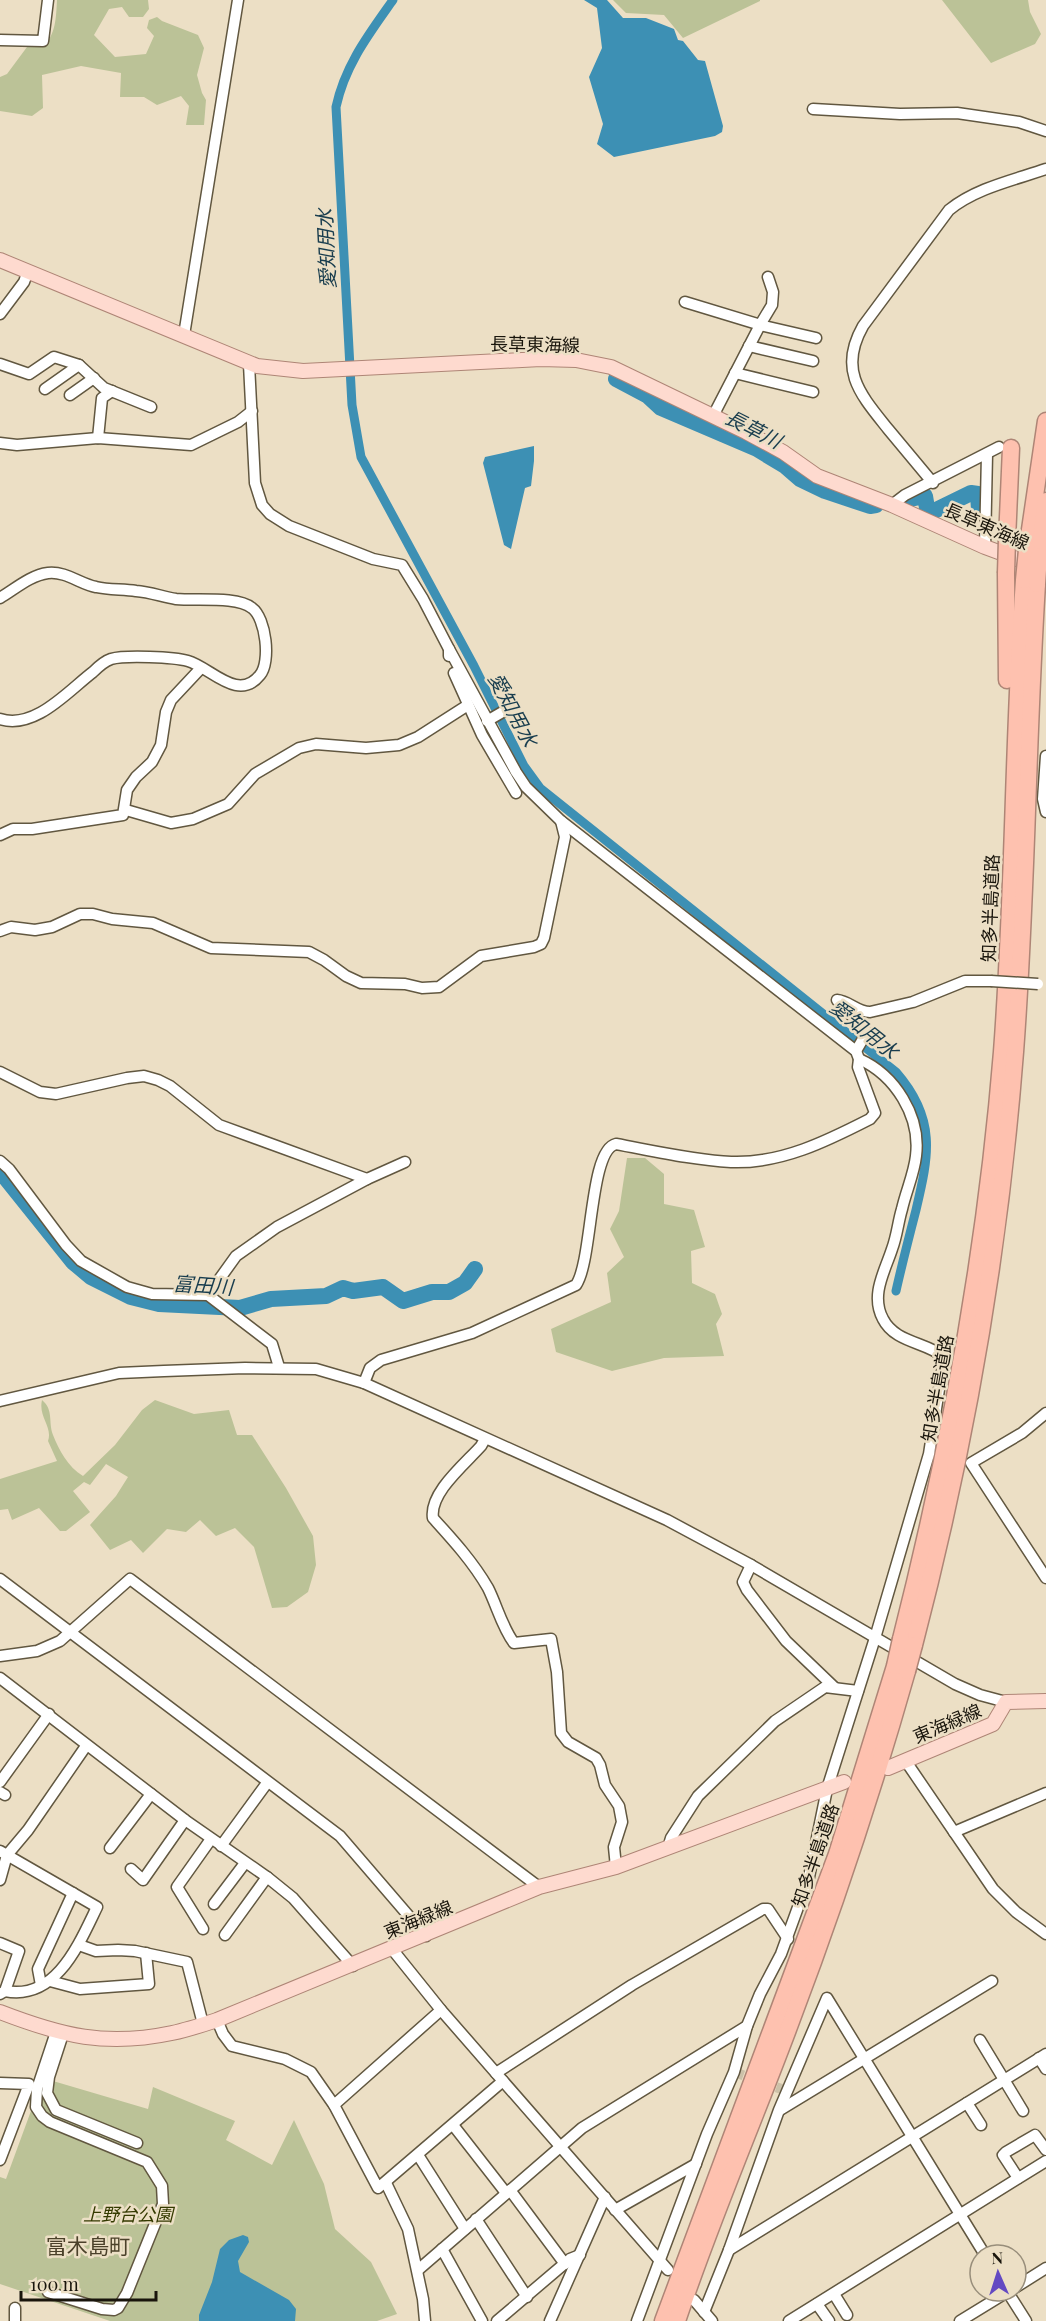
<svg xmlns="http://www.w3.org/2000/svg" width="1046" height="2321" viewBox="0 0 1046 2321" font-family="'Playfair Display','Noto Sans JP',serif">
	<rect width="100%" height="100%" fill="#ecdfc5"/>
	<g fill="#bbc297">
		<path d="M57 0H148L149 9 143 17H129L122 7 109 9 94 35 115 57 146 54 154 36 147 28 149 20 157 17 162 21 198 35 204 48 197 75 202 93 206 100 204 125H186L189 106 181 96 157 105 144 97H120L121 73 81 66 42 75 43 108 32 116 0 111V77L7 74 27 47H43C56 34 56 18 57 0Z"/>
		<path d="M613 0H760V1L683 38 664 15 626 13Z"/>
		<path d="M942 0H1028L1030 12 1041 34 1035 44 991 63Z"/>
		<path d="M627 1158H645L664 1174V1204L694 1210 705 1247 691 1251 692 1283 715 1294 722 1314 716 1324 724 1356 664 1358 612 1371 556 1352 551 1329 611 1302 607 1273 624 1257 610 1229 619 1211Z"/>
		<path d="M42 1400C54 1410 48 1422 53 1435 59 1450 68 1467 83 1476L115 1445 142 1410 155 1400 194 1414 229 1410 237 1435H252L286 1488 313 1536 316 1565 308 1592 287 1607 272 1608 254 1547 235 1528 216 1536 200 1520 186 1532 167 1529 143 1553 131 1540 110 1550 90 1525 116 1496 128 1477 106 1464 90 1485 84 1482 73 1491 90 1512 66 1531H60L39 1508 12 1520 8 1509 0 1510V1479L57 1461 48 1441C53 1427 38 1417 42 1400Z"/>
		<path d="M53 2081 148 2109 153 2087 235 2121 226 2140 272 2165 294 2120 324 2184 335 2229 371 2262 397 2314 377 2321H110L0 2284V2177L6 2179 35 2100Z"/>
	</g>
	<g fill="#3d90b4">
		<path d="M584 0H607L623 18H646L674 29 678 40 683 41 698 60 705 61 723 126 722 132 715 136 614 157 597 144 603 124 589 77 602 48 597 8Z"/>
		<path d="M534 446V461L531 486 525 488 511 549 504 545 483 463 485 457Z"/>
		<path d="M243 2235 248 2237 249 2242 238 2261 240 2272 289 2300 296 2309 295 2321H199V2315L212 2282 220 2249 229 2240Z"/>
	</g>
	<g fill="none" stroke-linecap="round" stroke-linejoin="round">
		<path stroke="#3d90b4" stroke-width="9" d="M393 0C369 34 345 65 336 107L352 405 361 457 474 666 524 766 540 788 896 1072C937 1119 929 1155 916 1210 909 1237 902 1264 896 1291"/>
		<g stroke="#3d90b4" stroke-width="16">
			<path d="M616 379 648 396 661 408 757 449 785 466 800 479 825 491 870 506 876 505"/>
			<path d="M910 499 925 496 928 514 971 493 978 494 979 510"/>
			<path d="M0 1171 73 1262 91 1277 131 1297 159 1304 240 1308 271 1299 326 1296 343 1288 353 1291 383 1287 403 1301 432 1292H449L465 1283 475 1269"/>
		</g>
		<path stroke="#ccc1a9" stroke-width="10" stroke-dasharray="10 5" stroke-linecap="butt" d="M734 2072 787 2091"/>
		<g stroke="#615740" stroke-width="13">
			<g id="minor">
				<path d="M0 40 43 41 48 0"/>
				<path d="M813 109 900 114 957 113 1019 122 1046 131"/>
				<path d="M685 302 764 326 816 338"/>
				<path d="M0 314 24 282 28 271"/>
				<path d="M184 335 238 0"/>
				<path d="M749 346 813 361"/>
				<path d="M0 364 29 374 54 357 79 365 104 388 151 407"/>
				<path d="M249 364 255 483 262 505 270 514 289 526 373 559 402 565 423 599 449 649V656"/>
				<path d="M735 373 813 392"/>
				<path d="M45 389 79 365"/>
				<path d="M70 395 94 378"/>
				<path d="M713 416 760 325 772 305 773 292 768 277"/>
				<path d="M98 438 102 398 112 391"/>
				<path d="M0 443 17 445 98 438 191 445 238 422 252 411"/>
				<path d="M933 483C918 465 903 447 888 429 860 394 838 370 863 326L949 210C976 188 1014 180 1046 169"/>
				<path d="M892 505 905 495 999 447"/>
				<path d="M985 547 987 454"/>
				<path d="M0 598C15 589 31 575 48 573 66 571 80 584 96 587 109 590 123 589 136 591 150 592 163 597 176 599 197 601 237 596 252 608 266 618 271 662 260 675 238 703 210 667 188 661 174 657 125 655 111 659 105 661 98 667 93 672 68 691 35 730 0 719"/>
				<path d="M454 673 482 735 516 793"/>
				<path d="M487 721 506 710"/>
				<path d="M1046 756 1043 799 1046 812"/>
				<path d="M126 810 171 823 193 819 228 804 255 774 299 748 316 744 366 748 399 745 418 737 468 705"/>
				<path d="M0 835 13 829H32L123 815 127 790 136 777 152 762 161 745 166 712 171 700 201 668"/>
				<path d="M0 931 11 927 35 930 52 927 80 914H93L112 919 153 923 211 948 309 952 324 960 346 976 361 983 405 984 422 988 439 987 481 956 534 947 541 944 544 938 565 837 561 821"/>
				<path d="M856 1051 867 1032 837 1000C849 1001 857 1012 870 1012L913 1002 965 981H991"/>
				<path d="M0 1072 40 1092 56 1094 127 1078 144 1076 158 1080 170 1086 219 1125 367 1179"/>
				<path d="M0 1161 9 1169 66 1245 81 1261 127 1287 152 1294 208 1295 272 1344 279 1367"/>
				<path d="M208 1295 236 1256 277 1227 367 1179 405 1162"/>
				<path d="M364 1383 370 1368 381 1360 472 1333 576 1285C593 1260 589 1150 616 1144 654 1151 693 1160 731 1162 781 1164 827 1141 870 1119L875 1113 858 1067 859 1059 856 1051 561 821 526 787 516 772 449 649"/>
				<path d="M0 1401 119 1373 164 1371 245 1368 316 1369 364 1383 667 1520 751 1565 955 1684 980 1695 1006 1702"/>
				<path d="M1046 1413 1022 1433 971 1463 1046 1578"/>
				<path d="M485 1439 481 1446C465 1464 429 1493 433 1518 453 1540 473 1562 488 1588 497 1606 502 1627 514 1643L551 1639 557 1672 561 1733 568 1742 596 1758 600 1765 605 1785 619 1806 622 1822 614 1847 616 1867"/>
				<path d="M751 1565 743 1582 747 1590 786 1641 834 1687"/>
				<path d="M0 1579 340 1836 426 1936"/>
				<path d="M0 1656 37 1651 60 1641 130 1579 539 1887"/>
				<path d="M0 1678 185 1820 267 1877 293 1898 353 1966"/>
				<path d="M905 1760 993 1889 1016 1912 1046 1934"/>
				<path d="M0 1782 49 1714"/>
				<path d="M0 1792 5 1795"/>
				<path d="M954 1832 1046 1793"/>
				<path d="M221 1846 267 1783"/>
				<path d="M110 1848 151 1794"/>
				<path d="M668 1848 671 1838 698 1796 775 1721 825 1687 858 1691"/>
				<path d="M0 1851 97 1907C79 1944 56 2001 5 1991"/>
				<path d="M131 1869 143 1880 185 1820"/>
				<path d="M0 1880 7 1855 28 1830 86 1746"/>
				<path d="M214 1904 245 1863"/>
				<path d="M203 1929 177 1887 211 1839"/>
				<path d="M225 1935 267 1877"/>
				<path d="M0 1943 19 1951 5 1991 0 1994"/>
				<path d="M79 1945 96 1951 118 1950 135 1951 187 1962 203 2024"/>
				<path d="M392 1949 441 2010 668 2270"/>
				<path d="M50 1981 80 1989 149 1984 146 1953"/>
				<path d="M41 1985 38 1969 73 1893"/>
				<path d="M217 2020 223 2034 232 2046 285 2059 311 2072 334 2105 378 2188 503 2081"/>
				<path d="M63 2034 49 2077 47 2093 56 2110 137 2143"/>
				<path d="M980 2040 1023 2111"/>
				<path d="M1039 2058 1046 2069"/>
				<path d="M496 2073 632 1985 763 1909H768L788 1939"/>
				<path d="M0 2083 29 2084 0 2160"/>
				<path d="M967 2103 981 2125"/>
				<path d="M334 2105 441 2010"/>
				<path d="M780 2110 992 1981"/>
				<path d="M453 2125 506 2193"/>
				<path d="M418 2155 465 2229"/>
				<path d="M1018 2178 1003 2155 1006 2152 1035 2135 1046 2150"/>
				<path d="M386 2183 408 2229 423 2299 425 2321"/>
				<path d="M510 2190 565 2264"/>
				<path d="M615 2210 696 2164"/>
				<path d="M476 2219 527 2297"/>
				<path d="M442 2249 482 2321"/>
				<path d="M729 2250 1046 2054"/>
				<path d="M418 2270 582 2128 747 2026"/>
				<path d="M1016 2287 1046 2268"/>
				<path d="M1007 2291 1026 2321"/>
				<path d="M48 2292 102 2309 114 2310 118 2308 127 2293 163 2204 162 2186 147 2162 50 2122 42 2116 36 2107 37 2089 56 2032"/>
				<path d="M834 2294 847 2315"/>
				<path d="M694 2300 712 2321"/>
				<path d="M817 2304 829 2321"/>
				<path d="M15 2308V2321"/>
				<path d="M704 2312 729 2250 779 2110 827 1998 985 2255"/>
				<path d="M497 2321 570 2259 580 2255"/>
				<path d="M550 2321 605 2197"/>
				<path d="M637 2321 707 2134 734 2072 747 2026 760 1994 781 1954 809 1877 827 1789 875 1638 929 1454 944 1357C927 1342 895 1343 883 1319 870 1295 885 1271 892 1249 897 1236 898 1222 902 1209 906 1191 914 1174 916 1156 921 1116 895 1075 859 1059"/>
				<path d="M789 2321 1046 2161"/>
				<path d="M960 2321 1009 2291"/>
			</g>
		</g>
		<g stroke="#ae8576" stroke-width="16">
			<g id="major">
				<path d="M0 260 257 366 303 371 541 359 576 360 611 367 746 432 783 452 817 476 892 505 985 547 1036 566"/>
				<path d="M888 1768 993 1724 1006 1702 1046 1701"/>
				<path d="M0 2012C62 2036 106 2047 172 2033 187 2030 202 2025 217 2020L539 1887 616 1867 844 1782"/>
			</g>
		</g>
		<g stroke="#ae8576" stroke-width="19">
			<g id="highway">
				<path d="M1007 540 1011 448"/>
				<path d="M1027 550 1046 421"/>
				<path d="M1039 556 1046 501"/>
				<path d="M1006 573 1007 680"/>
				<path d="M901 1639C950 1446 986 1251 1002 1052 1014 895 1013 737 1024 580"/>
				<path d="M914 1645C964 1454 1000 1249 1015 1052 1027 896 1027 740 1037 584"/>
				<path d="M663 2321 837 1854 895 1666"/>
				<path d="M677 2321C711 2220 753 2123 790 2024 834 1908 873 1791 907 1671"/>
			</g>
		</g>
		<use href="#minor" stroke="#fff" stroke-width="10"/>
		<use href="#major" stroke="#fedacf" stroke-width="14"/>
		<use href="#highway" stroke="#fec1af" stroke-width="16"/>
		<g stroke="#615740" stroke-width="13" stroke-linecap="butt">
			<path id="minor-bridge" d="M991 981 1038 984"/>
		</g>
		<g stroke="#ae8576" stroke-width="19" stroke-linecap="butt">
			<g id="highway-bridge">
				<path d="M1006 573 1007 540"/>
				<path d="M1024 580 1027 550"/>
				<path d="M1037 584 1039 556"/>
				<path d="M895 1666 901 1639"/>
				<path d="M907 1671 914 1645"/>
			</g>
		</g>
		<use href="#minor-bridge" stroke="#fff" stroke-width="10"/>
		<use href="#highway-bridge" stroke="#fec1af" stroke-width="16"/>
	</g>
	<g text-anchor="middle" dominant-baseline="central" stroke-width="5" stroke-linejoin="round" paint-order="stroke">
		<g font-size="18" fill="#19150c" stroke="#ecdfc5">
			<text transform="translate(535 344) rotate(1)">長草東海線</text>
			<text transform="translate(987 526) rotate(23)">長草東海線</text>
			<text transform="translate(990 908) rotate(-88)">知多半島道路</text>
			<text transform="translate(937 1388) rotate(-80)">知多半島道路</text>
			<text transform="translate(947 1723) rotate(-23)">東海緑線</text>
			<text transform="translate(815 1855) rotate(-71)">知多半島道路</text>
			<text transform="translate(418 1919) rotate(-22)">東海緑線</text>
		</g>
		<g font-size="18" font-style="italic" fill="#343a00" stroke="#ecdfc5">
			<text x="128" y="2214">上野台公園</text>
		</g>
		<g font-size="20" font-style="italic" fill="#193d4e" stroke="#ecdfc5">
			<text transform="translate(325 249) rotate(-93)">愛知用水</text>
			<text transform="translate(754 428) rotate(27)">長草川</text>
			<text transform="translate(514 709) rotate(62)">愛知用水</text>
			<text transform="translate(865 1028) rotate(39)">愛知用水</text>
			<text transform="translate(203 1284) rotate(4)">富田川</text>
		</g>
		<g font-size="21" fill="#4b412a" stroke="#ecdfc5">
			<text x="88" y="2245">富木島町</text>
		</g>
	</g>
	<g transform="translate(998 2273) rotate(357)"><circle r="28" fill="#ecdfc5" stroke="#988e7b" stroke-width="1.5"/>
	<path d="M0-4.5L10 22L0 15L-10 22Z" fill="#6349c2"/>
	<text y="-9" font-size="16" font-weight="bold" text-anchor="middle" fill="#19150c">N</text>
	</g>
	<path d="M21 2291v9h135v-9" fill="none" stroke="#19150c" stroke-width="3"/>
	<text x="30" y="2291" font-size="18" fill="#19150c" stroke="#ecdfc5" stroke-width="4.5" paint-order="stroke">100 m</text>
</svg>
